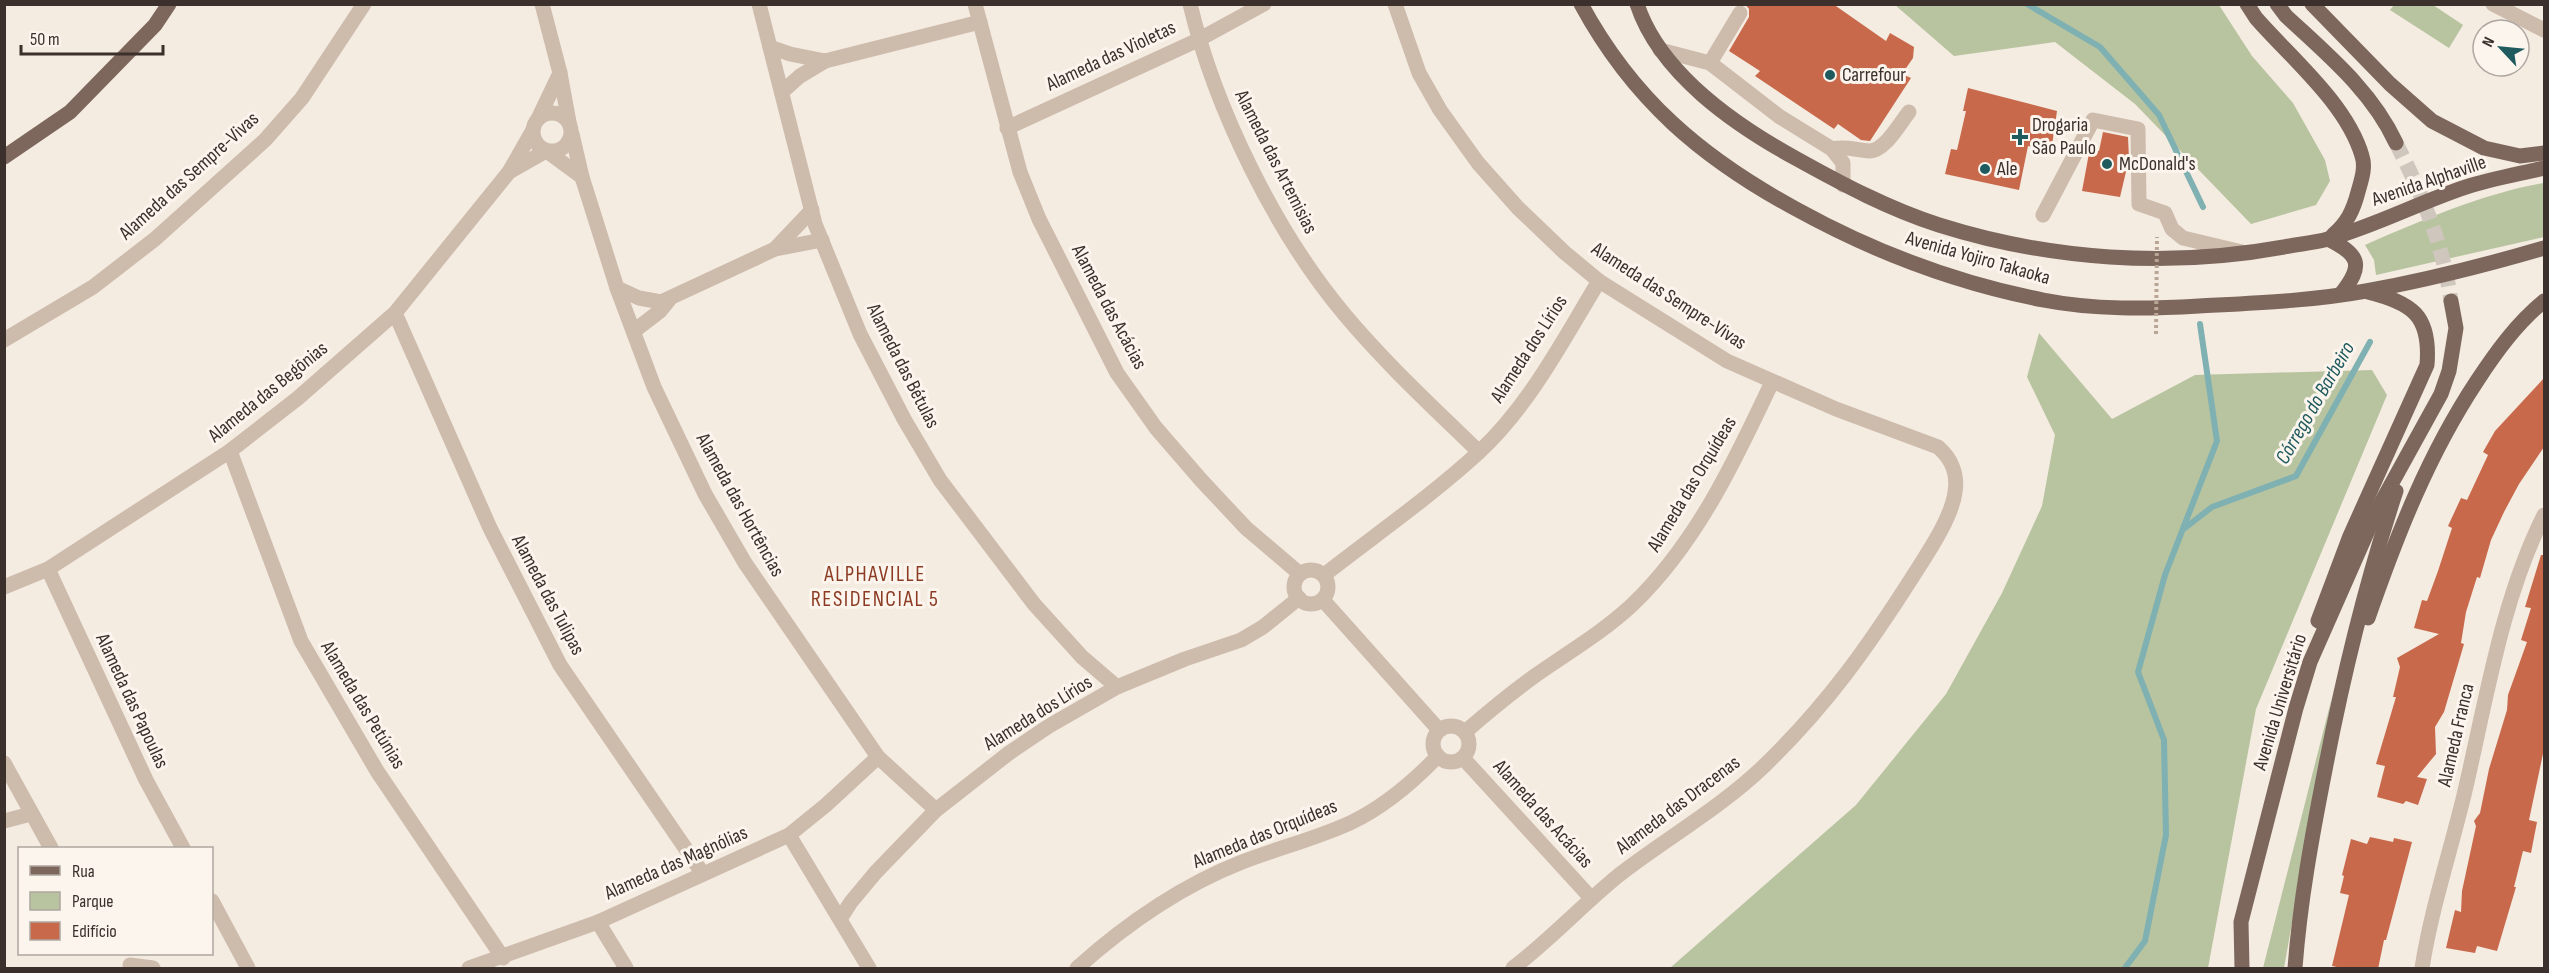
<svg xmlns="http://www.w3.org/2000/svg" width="2549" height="973" viewBox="0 0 2549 973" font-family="'Sofia Sans Condensed',sans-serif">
	<rect width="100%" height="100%" fill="#f4ebe1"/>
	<g fill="#b8c4a0">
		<path d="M1895 5H2219L2252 56 2293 103 2325 160 2330 181 2316 205 2251 224 2135 104 2055 42 1954 56Z"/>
		<path d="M2394 5H2433L2463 25 2449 48 2390 10Z"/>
		<path d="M2544 183V237L2376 275 2374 260 2365 245C2423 220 2481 194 2544 183Z"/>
		<path d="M2039 333 2112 419 2195 375 2372 370 2387 395 2256 709 2208 968H1670L1856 805 1946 694 2002 593 2042 506 2055 435 2027 377Z"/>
		<path d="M2332 697 2284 968H2263Z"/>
	</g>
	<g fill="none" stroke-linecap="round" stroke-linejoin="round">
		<g stroke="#7fb0b2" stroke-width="6">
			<path d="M2027 4 2100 47 2159 115 2203 207"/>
			<path d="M2185 528 2212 507 2296 476 2370 342"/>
			<path d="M2125 968 2145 941 2166 835 2164 740 2138 672 2165 575 2217 441 2200 324"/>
		</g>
	</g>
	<g fill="#c8694b">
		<path d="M1745 4H1833L1886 41 1890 33 1914 47 1913 58 1902 74 1911 78 1870 141 1861 140 1838 124 1834 129 1755 76 1760 71 1729 51 1749 17V9Z"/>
		<path d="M1968 88 2057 111 2051 152 2028 146 2019 190 1945 174 1951 149 1957 150 1966 111H1963Z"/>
		<path d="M2103 132 2128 137 2129 159 2120 197 2082 191 2090 148 2099 151Z"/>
		<path d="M2544 378V447L2519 484 2504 512 2491 540 2480 578 2477 577 2466 612 2461 643 2464 644 2444 712 2435 727 2436 754 2417 777 2427 779 2418 805 2406 801 2403 804 2377 797 2385 766 2376 764 2396 697H2393L2400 667 2397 658 2439 634 2414 628 2422 600 2427 601 2438 571 2452 528 2448 526 2461 498 2467 500 2488 455 2483 452 2495 431Z"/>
		<path d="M2541 555H2544V749L2529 820 2537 822 2531 853 2523 851 2514 887H2516L2497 951 2477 946 2475 953 2446 948 2455 910 2461 912 2462 891 2476 826 2474 821 2480 813 2489 769 2507 710 2508 695 2527 642 2521 640 2531 608 2525 607Z"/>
		<path d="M2370 837 2393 842 2394 838 2412 842 2386 940H2384L2378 969H2347L2332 966 2349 895 2340 893 2344 876 2342 875 2351 839 2367 844Z"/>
	</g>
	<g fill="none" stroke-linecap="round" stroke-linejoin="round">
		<path stroke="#cfc6bd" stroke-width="15" stroke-dasharray="15 8" stroke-linecap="butt" d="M2396 143C2422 194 2443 244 2451 301"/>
		<g stroke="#cdbbac" stroke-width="15">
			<path d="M542 4 560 73 569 122"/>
			<path d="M759 4 815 224 860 334 904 419 940 480 1034 604 1082 657 1117 687"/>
			<path d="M975 4 1020 172 1039 219 1117 373 1156 428 1201 480 1246 528 1300 574"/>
			<path d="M1190 4C1215 109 1276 233 1345 315 1386 364 1434 408 1479 452"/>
			<path d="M1395 4 1419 73 1440 110 1478 163 1518 208 1564 252 1599 281 1727 361 1836 409 1938 447C1951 458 1958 474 1955 492 1952 517 1929 551 1915 573 1868 647 1827 705 1764 766 1720 808 1667 838 1619 875 1582 905 1550 940 1513 968"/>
			<path d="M2493 4 2544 30"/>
			<path d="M770 47 790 54 825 61"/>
			<path d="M1660 50 1710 63 1780 117 1832 149 1843 163V185"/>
			<path d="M1710 63 1740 13"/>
			<path d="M782 92 800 76 825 61 980 22"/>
			<circle cx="552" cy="132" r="19"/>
			<path d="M538 119 560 73"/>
			<path d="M1007 128 1198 40 1264 4"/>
			<path d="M572 134 582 177 617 288 654 387 705 494 745 563 878 757 936 810"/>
			<path d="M1832 149C1847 146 1855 150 1869 151 1885 151 1900 123 1909 112"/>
			<path d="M548 152 582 177"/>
			<path d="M509 172 546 151"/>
			<path d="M2043 215 2093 120 2138 129 2139 204 2165 213 2172 229 2183 238 2242 252"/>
			<path d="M775 249 812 210"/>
			<path d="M617 288 639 298 661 302 775 249 822 240"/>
			<path d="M395 313 490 528 560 665 703 874"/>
			<path d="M634 331 660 311 669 300"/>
			<path d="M4 340 93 287 155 239 265 140 302 98 364 4"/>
			<path d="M230 451 301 641 377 771 503 958"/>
			<path d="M48 569 146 780 183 848"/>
			<circle cx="1311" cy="587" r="17"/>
			<path d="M1324 575C1375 535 1430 497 1478 453 1530 405 1563 340 1599 281"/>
			<path d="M4 587 48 569 230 451 298 398 395 313 509 172 533 130"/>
			<path d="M1323 600 1439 730"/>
			<circle cx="1451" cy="744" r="18"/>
			<path d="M1465 732C1488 712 1511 693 1536 675 1569 652 1603 632 1632 605 1696 544 1735 461 1772 382"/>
			<path d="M1463 758 1591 898"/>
			<path d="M4 763 51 848"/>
			<path d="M4 821 31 814"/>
			<path d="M789 835 869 968"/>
			<path d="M212 901 248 968"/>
			<path d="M840 919 851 902 876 872 936 810 1009 753 1049 726 1117 687 1185 659 1241 640 1263 627 1299 598"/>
			<path d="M598 922 626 968"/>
			<path d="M130 965 153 968"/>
			<path d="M469 968 598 922 789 835 826 805 878 757"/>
			<path d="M1077 968C1125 925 1181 886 1242 862 1278 848 1315 839 1350 823 1384 807 1412 783 1438 756"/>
			<path d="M2422 968C2431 910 2450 853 2464 795 2486 702 2501 601 2544 515"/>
		</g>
		<g stroke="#7d675c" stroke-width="15">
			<path d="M1581 4C1633 100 1702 158 1796 209 1874 252 1956 283 2043 300 2094 310 2148 309 2199 306 2255 303 2311 301 2366 291 2426 280 2486 265 2544 248"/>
			<path d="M1637 4C1660 74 1735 125 1797 159 1842 184 1889 209 1939 225 2050 260 2169 268 2284 247 2298 244 2314 243 2328 239 2375 226 2420 202 2466 187 2491 179 2519 174 2544 168"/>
			<path d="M2247 4 2256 18C2291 58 2347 104 2362 156 2366 168 2361 181 2358 192 2353 211 2347 223 2333 235"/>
			<path d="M2277 4 2286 16C2327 54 2372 91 2396 143"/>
			<path d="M2312 4 2390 84 2432 121 2484 148 2520 156 2544 153"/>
			<path d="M4 157 70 112 155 25 169 4"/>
			<path d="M2328 239C2360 255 2364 265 2341 294"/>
			<path d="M2368 618C2397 535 2428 455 2477 381 2496 352 2517 323 2544 301"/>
			<path d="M2318 621 2350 536 2427 365C2431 315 2412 303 2368 292"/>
			<path d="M2242 968 2241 922 2296 708 2310 662 2377 510 2441 394 2449 371 2456 328 2451 301"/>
			<path d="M2295 968C2300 901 2312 836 2325 770 2343 676 2366 582 2396 491"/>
		</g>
		<path stroke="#b9a596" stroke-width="4" stroke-dasharray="3 3" stroke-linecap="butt" d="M2156 334 2157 237"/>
	</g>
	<g fill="#1f5a5e" stroke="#fbf5ee" stroke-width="2">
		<circle cx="1830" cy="75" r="6"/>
		<path d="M2017 128h6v6h6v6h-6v6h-6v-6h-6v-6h6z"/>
		<circle cx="2107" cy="164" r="6"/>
		<circle cx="1985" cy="169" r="6"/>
	</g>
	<g text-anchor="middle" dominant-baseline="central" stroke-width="6" stroke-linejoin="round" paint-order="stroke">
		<g font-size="20" fill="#3b302b" stroke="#fbf5ee">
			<text transform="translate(1111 56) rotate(-25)">Alameda das Violetas</text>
			<text transform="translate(1276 162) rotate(63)">Alameda das Artemisias</text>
			<text transform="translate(189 176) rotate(-42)">Alameda das Sempre-Vivas</text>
			<text transform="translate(2429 181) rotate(-19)">Avenida Alphaville</text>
			<text transform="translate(1978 258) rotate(16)">Avenida Yojiro Takaoka</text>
			<text transform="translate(1669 296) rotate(33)">Alameda das Sempre-Vivas</text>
			<text transform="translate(1109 307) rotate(62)">Alameda das Acácias</text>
			<text transform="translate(1529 349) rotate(-57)">Alameda dos Lírios</text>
			<text transform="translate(903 366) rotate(63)">Alameda das Bétulas</text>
			<text transform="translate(268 392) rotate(-39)">Alameda das Begônias</text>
			<text transform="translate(1692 484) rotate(-59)">Alameda das Orquídeas</text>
			<text transform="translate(740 505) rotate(61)">Alameda das Hortências</text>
			<text transform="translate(548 595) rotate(62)">Alameda das Tulipas</text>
			<text transform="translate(132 701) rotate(65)">Alameda das Papoulas</text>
			<text transform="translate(2280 702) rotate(-73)">Avenida Universitário</text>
			<text transform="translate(363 705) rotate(59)">Alameda das Petúnias</text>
			<text transform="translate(1038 713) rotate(-32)">Alameda dos Lírios</text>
			<text transform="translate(2456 735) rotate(-77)">Alameda Franca</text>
			<text transform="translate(1678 805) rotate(-37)">Alameda das Dracenas</text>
			<text transform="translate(1543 814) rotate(48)">Alameda das Acácias</text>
			<text transform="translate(1265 834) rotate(-22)">Alameda das Orquídeas</text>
			<text transform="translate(676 863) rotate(-24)">Alameda das Magnólias</text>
		</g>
		<g font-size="20" fill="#3b302b" stroke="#fbf5ee" text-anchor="start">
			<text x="1842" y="75">Carrefour</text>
			<text x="2032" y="125">Drogaria<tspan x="2032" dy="23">São Paulo</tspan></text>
			<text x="2119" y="164">McDonald's</text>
			<text x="1997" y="169">Ale</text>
		</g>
		<g font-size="21" font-style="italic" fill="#1f5a5e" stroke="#fbf5ee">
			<text transform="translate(2315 403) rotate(-60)">Córrego do Barbeiro</text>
		</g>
		<g font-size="22" letter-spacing="1.5" fill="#8c3b22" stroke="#fbf5ee">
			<text x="875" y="574">ALPHAVILLE<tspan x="875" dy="25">RESIDENCIAL 5</tspan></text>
		</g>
	</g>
	<rect width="2549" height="973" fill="none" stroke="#3b302b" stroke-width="12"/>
	<rect x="18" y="847" width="195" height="108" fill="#fbf5ee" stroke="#aea6a0" stroke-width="1.5"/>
	<rect x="30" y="866" width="30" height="9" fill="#7d675c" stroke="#aea6a0" stroke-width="1.5"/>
	<text x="72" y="877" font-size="18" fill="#3b302b">Rua</text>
	<rect x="30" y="892" width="30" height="18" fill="#b8c4a0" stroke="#aea6a0" stroke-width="1.5"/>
	<text x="72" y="907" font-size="18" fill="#3b302b">Parque</text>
	<rect x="30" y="922" width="30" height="18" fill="#c8694b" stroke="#aea6a0" stroke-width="1.5"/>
	<text x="72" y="937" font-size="18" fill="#3b302b">Edifício</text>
	<g transform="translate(2501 48) rotate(296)"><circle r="28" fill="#fbf5ee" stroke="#aea6a0" stroke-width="1.5"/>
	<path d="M0-4.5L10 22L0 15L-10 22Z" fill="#1f5a5e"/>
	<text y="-9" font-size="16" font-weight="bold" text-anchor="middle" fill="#3b302b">N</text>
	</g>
	<path d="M21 45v9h142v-9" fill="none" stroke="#3b302b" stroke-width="3"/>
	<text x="30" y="45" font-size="18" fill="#3b302b" stroke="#fbf5ee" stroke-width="4.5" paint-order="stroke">50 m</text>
</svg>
